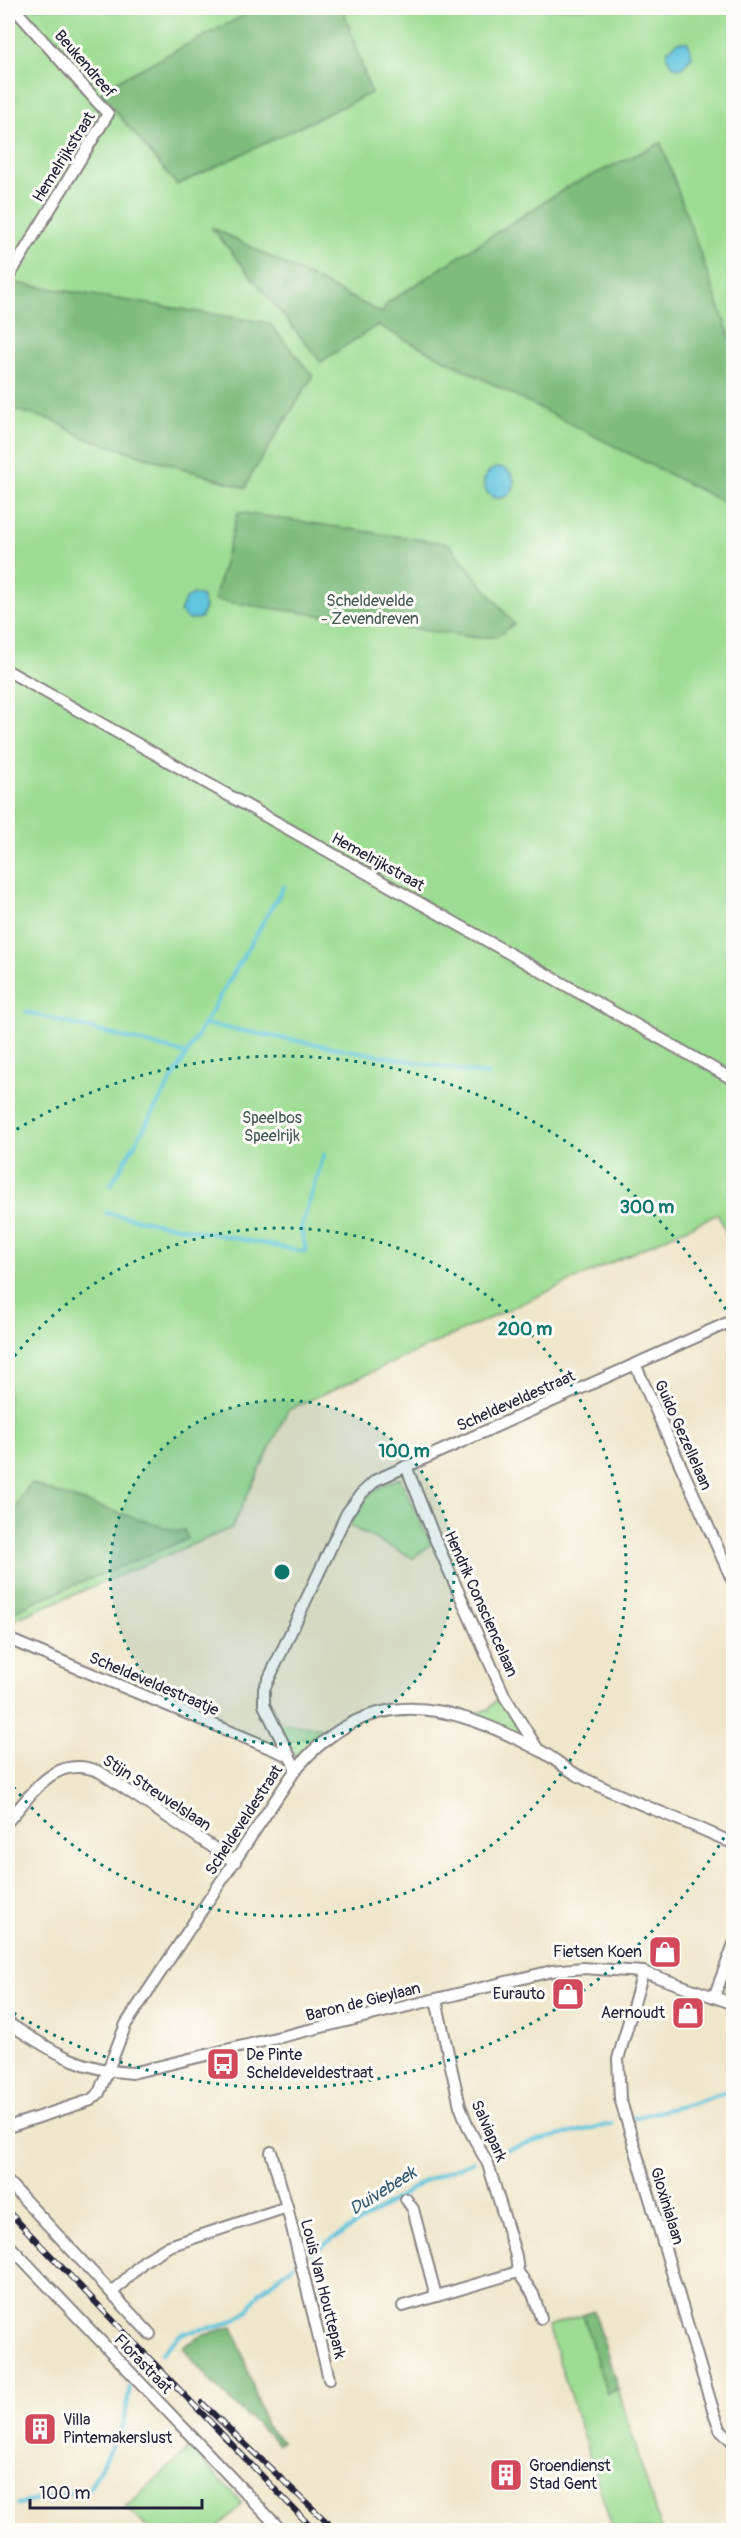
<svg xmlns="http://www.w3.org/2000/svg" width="741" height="2538" viewBox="0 0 741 2538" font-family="Pangolin,sans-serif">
	<rect width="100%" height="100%" fill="#fdfcf7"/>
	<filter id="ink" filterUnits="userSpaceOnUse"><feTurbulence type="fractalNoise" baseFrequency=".0167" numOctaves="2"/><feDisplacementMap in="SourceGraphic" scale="12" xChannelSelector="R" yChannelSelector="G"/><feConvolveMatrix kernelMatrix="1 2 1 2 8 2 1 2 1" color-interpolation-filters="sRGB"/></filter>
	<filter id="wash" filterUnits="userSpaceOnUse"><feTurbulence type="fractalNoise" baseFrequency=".008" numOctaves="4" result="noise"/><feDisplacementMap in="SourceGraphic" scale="24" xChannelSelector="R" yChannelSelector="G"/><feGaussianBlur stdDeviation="1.35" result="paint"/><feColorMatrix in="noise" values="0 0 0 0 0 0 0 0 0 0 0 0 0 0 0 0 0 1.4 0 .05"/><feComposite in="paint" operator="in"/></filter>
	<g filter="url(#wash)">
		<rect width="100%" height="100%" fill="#f0e6cb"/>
		<g fill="#9ddd93" stroke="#608067" stroke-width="1.5">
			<path d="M8 8H733V1248L718 1214 288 1410 232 1528 8 1622Z"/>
			<path d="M400 1478 431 1544 413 1558 349 1526C361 1500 373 1488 400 1478Z"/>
			<path d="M499 1696 525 1734 524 1737 472 1715 489 1709Z"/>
			<path d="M277 1723 319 1728 323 1733 297 1755 294 1754Z"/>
			<path d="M583 2315 607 2394 618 2389 661 2530H613L548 2326Z"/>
			<path d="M191 2447 242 2504 215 2530H150L126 2507Z"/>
		</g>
		<g fill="#7ebc7d" stroke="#506f5c" stroke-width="1.5">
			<path d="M258 8H343L371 93 177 185 101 94 109 85Z"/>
			<path d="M661 143 733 345V507L377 325 321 362 211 227 382 313 387 303 569 186Z"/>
			<path d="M16 283 269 323 313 376 250 477 246 488 82 437 55 421 8 408V297Z"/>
			<path d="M238 512 449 544 514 624 498 636 478 638 214 600Z"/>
			<path d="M32 1483 53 1492 176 1531 184 1530 188 1539 31 1603 8 1615C7 1571 0 1516 32 1483Z"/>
			<path d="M594 2311 618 2389 607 2394 583 2315Z"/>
			<path d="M233 2326 266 2426 283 2442 278 2444 213 2384 182 2347 201 2336Z"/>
		</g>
		<g fill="#60c5de" stroke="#41748c" stroke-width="1.5">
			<path d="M678 42H688L692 56 682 68 675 67 667 58 668 50Z"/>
			<circle cx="499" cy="483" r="15"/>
			<path d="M193 594 201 596 205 607 201 618 189 620 180 612 185 600Z"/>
		</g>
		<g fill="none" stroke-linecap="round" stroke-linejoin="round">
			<g stroke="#60c5de" stroke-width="4">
				<path d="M26 1012 187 1054"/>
				<path d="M204 1024 488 1075"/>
				<path d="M111 1185 284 886"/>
				<path d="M106 1213 306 1252 301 1228 324 1155"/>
				<path d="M633 2118 694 2103 734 2089"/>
				<path d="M494 2153 539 2140 612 2124"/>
				<path d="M311 2253 426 2180 474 2161"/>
				<path d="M161 2354 182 2333 220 2326 237 2319 248 2310 260 2292 294 2265"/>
				<path d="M18 2504 89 2489 124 2424 130 2387"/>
			</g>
		</g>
	</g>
	<g filter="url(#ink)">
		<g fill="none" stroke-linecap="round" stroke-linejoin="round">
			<g stroke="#898483" stroke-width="14">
				<g id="minor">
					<path d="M8 278 108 114 14 8"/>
					<path d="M8 671 734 1080"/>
					<path d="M635 1364 734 1584"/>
					<path d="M406 1466 435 1539 505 1697 537 1748"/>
					<path d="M8 1639 289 1756"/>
					<path d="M296 1769 264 1705V1689L347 1513 361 1494 376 1480 734 1320"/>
					<path d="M8 1821C34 1792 55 1753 100 1772L235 1862"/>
					<path d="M643 1972 618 2059 620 2098 713 2410 720 2429 734 2443"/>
					<path d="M714 1997 734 1944"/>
					<path d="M436 2000 460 2106 469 2129 488 2164 516 2256 518 2272 533 2294 541 2318"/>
					<path d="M8 2023C52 2051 79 2070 132 2073L552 1971 583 1968 643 1972 734 2004"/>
					<path d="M8 2127 91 2100 99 2093 126 2024 296 1769C370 1682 447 1702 537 1749 552 1756 564 1768 579 1776 629 1802 683 1819 734 1844"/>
					<path d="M8 2182 150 2334"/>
					<path d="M406 2199 413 2209 436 2296"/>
					<path d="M287 2207 329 2379"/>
					<path d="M8 2244 281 2530"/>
					<path d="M113 2292 144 2261 169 2246 287 2207 271 2152"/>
					<path d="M403 2306 518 2272"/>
				</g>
			</g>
			<use href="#minor" stroke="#fff" stroke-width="10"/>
			<g stroke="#22223b" stroke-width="6">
				<g id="rail">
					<path d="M8 2211 314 2530"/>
					<path d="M202 2403 335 2530"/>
				</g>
			</g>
			<use href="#rail" stroke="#fdfcf7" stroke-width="4" stroke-dasharray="11" stroke-linecap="butt"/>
		</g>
	</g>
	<circle cx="282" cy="1572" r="172" fill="#0f766e" fill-opacity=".12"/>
	<g fill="none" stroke="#0f766e" stroke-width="3" stroke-dasharray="3 6">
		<circle cx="282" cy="1572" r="172"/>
		<path d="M9 1363A344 344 0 1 1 9 1781"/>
		<path d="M733 1822A516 516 0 0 1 9 2010M9 1134A516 516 0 0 1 733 1322"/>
	</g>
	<defs>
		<g id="shop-square" transform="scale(1.725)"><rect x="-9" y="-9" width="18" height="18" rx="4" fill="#d1495b" stroke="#fdfcf7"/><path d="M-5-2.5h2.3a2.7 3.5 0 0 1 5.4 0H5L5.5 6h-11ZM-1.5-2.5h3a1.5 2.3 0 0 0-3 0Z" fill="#fff"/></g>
		<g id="bus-square" transform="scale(1.725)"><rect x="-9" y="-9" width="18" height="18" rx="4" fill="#d1495b" stroke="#fdfcf7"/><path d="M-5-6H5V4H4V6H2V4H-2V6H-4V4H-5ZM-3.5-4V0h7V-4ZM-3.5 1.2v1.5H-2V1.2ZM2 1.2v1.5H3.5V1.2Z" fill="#fff"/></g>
		<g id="building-square" transform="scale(1.725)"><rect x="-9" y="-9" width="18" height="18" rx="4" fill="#d1495b" stroke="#fdfcf7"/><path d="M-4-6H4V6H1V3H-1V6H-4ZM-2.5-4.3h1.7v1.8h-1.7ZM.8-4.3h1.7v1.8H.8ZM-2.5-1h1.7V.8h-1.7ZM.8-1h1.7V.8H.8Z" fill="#fff"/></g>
	</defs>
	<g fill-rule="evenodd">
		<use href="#shop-square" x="665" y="1952"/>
		<use href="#shop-square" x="568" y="1994"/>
		<use href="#shop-square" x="688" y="2013"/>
		<use href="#bus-square" x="223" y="2064"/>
		<use href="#building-square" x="40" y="2429"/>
		<use href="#building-square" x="506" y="2475"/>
	</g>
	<g text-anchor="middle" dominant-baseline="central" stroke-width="6" stroke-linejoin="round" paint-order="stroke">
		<g font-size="16" fill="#22223b" stroke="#fdfcf7">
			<text transform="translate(85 64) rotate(49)">Beukendreef</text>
			<text transform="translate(64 157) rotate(-58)">Hemelrijkstraat</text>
			<text transform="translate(378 862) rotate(29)">Hemelrijkstraat</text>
			<text transform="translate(516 1401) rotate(-24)">Scheldeveldestraat</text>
			<text transform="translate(683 1435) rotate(66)">Guido Gezellelaan</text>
			<text transform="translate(481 1604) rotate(66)">Hendrik Consciencelaan</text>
			<text transform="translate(154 1684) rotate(23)">Scheldeveldestraatje</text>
			<text transform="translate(157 1793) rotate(33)">Stijn Streuvelslaan</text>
			<text transform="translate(244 1820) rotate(-57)">Scheldeveldestraat</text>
			<text transform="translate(363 2002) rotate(-14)">Baron de Gieylaan</text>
			<text transform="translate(489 2131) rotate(66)">Salviapark</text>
			<text transform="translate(667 2206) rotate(73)">Gloxinialaan</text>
			<text transform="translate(323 2289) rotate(76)">Louis Van Houttepark</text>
			<text transform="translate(143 2364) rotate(46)">Florastraat</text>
		</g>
		<g font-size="16" fill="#475a55" stroke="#fdfcf7">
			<text x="370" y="601">Scheldevelde<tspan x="370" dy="18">- Zevendreven</tspan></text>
			<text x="272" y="1118">Speelbos<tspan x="272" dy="18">Speelrijk</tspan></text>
		</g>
		<g font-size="16" fill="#22223b" stroke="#fdfcf7" text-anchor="end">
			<text x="642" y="1952">Fietsen Koen</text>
			<text x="545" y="1994">Eurauto</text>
			<text x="665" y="2013">Aernoudt</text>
			<text x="246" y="2055" text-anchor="start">De Pinte<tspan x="246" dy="18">Scheldeveldestraat</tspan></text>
			<text x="63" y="2420" text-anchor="start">Villa<tspan x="63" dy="18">Pintemakerslust</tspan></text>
			<text x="529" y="2466" text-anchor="start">Groendienst<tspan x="529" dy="18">Stad Gent</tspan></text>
		</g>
		<g font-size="18" font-style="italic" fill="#385b74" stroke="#fdfcf7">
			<text transform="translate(383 2191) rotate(-32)">Duivebeek</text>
		</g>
	</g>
	<circle cx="282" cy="1572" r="9" fill="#0f766e" stroke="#fdfcf7" stroke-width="3"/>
	<g font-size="18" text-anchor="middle" font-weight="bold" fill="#0f766e" stroke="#fdfcf7" stroke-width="6" stroke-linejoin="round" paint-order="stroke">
		<text x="647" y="1213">300 m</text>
		<text x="525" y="1335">200 m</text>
		<text x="404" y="1457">100 m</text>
	</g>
	<rect width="741" height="2538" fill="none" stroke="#fdfcf7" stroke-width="30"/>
	<path d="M30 2499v9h172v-9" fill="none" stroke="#22223b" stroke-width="3"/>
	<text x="39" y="2499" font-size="18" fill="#22223b" stroke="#fdfcf7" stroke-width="4.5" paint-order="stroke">100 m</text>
</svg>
